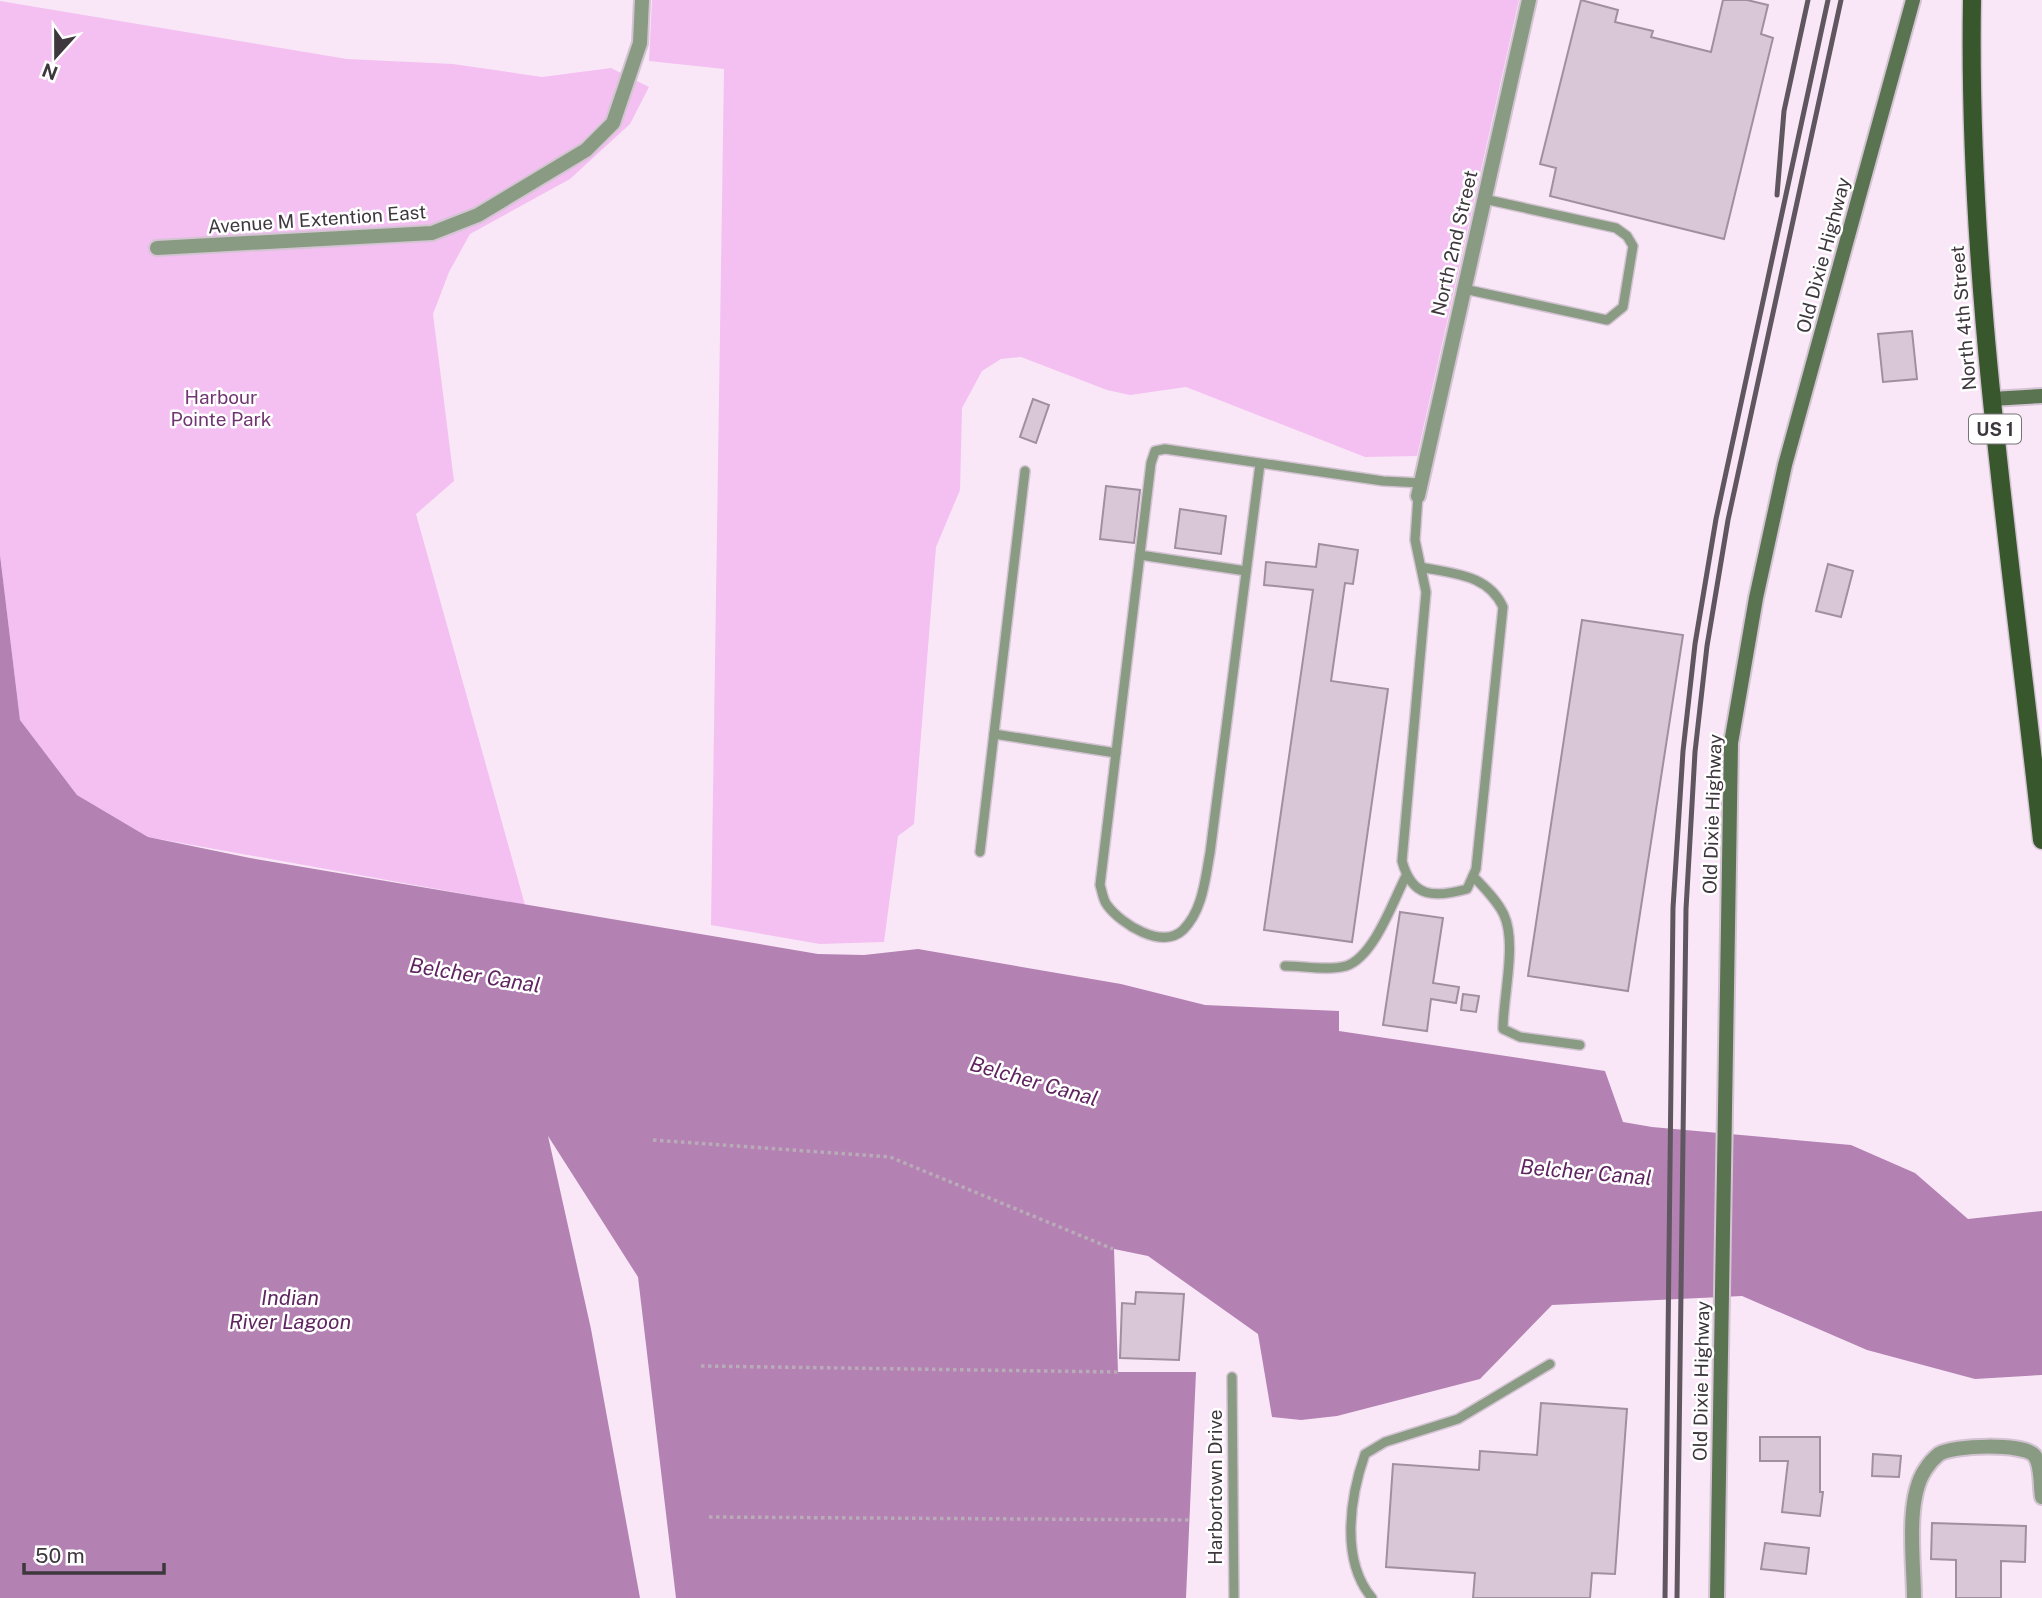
<svg xmlns="http://www.w3.org/2000/svg" width="2042" height="1598" viewBox="0 0 2042 1598" font-family="'Public Sans',sans-serif">
	<rect width="100%" height="100%" fill="#f9e7f8"/>
	<g fill="#f3c0f1">
		<path d="M652 0H1519L1417 456 1365 457 1186 387 1130 395 1107 390 1021 357 1001 359 982 371 962 408 960 490 936 547 914 824 898 836 884 942 820 944 711 925 724 69 649 61Z"/>
		<path d="M0 1 347 59 453 64 542 77 611 68 649 87 630 124 570 179 470 234 449 272 433 314 454 481 416 514 525 905 148 837 77 795 20 720 0 555Z"/>
	</g>
	<path fill="#b382b2" d="M0 555 20 720 77 795 148 837 250 858 818 954 864 955 918 949 1121 984 1205 1005 1339 1011V1031L1605 1071 1623 1122 1652 1127 1851 1145 1915 1173 1968 1219 2042 1211V1375L1975 1379 1867 1350 1742 1296 1552 1305 1480 1379 1337 1416 1301 1420 1272 1417 1258 1334 1148 1256 1114 1249 1118 1372H1196L1186 1598H676L638 1277 548 1136 591 1329 640 1598H0Z"/>
	<g fill="#d9c7d8" stroke="#a08f9f" stroke-width="2">
		<path d="M1581 0 1618 10 1615 22 1653 31 1651 37 1711 52 1723 0H1747L1768 5 1761 34 1773 38 1724 239 1550 196 1556 168 1540 164Z"/>
		<path d="M1912 331 1917 379 1883 382 1878 334Z"/>
		<path d="M1033 399 1049 405 1036 443 1020 437Z"/>
		<path d="M1106 486 1140 490 1134 543 1100 539Z"/>
		<path d="M1180 509 1226 516 1221 554 1175 548Z"/>
		<path d="M1319 544 1358 550 1353 584 1345 583 1331 681 1388 689 1352 942 1264 930 1313 590 1264 585 1266 562 1316 567Z"/>
		<path d="M1828 564 1853 571 1841 617 1816 611Z"/>
		<path d="M1582 620 1683 635 1628 991 1528 976Z"/>
		<path d="M1400 912 1443 918 1433 983 1459 987 1456 1003 1431 999 1427 1031 1383 1025Z"/>
		<path d="M1463 994 1479 996 1476 1012 1461 1010Z"/>
		<path d="M1136 1292 1184 1294 1179 1360 1120 1358 1122 1303 1135 1304Z"/>
		<path d="M1541 1403 1627 1409 1615 1574 1592 1573 1590 1598H1473L1475 1573 1386 1567 1393 1464 1479 1470 1480 1451 1537 1455Z"/>
		<path d="M1760 1437H1820V1492H1823L1820 1516 1782 1512 1788 1461H1760Z"/>
		<path d="M1873 1454 1901 1456 1899 1477 1872 1476Z"/>
		<path d="M1932 1523 2026 1526 2025 1562 2001 1561V1598H1956V1560L1931 1559Z"/>
		<path d="M1765 1543 1809 1548 1806 1574 1761 1569Z"/>
	</g>
	<g fill="none" stroke-linecap="round" stroke-linejoin="round">
		<g stroke="#d4c4d3" stroke-width="12">
			<g id="lane">
				<path d="M1464 289 1607 320 1623 307 1633 246 1627 236 1616 228 1484 199"/>
				<path d="M1260 464 1210 853C1205 879 1203 910 1183 930 1162 950 1121 924 1107 905 1103 900 1102 891 1100 885L1151 463 1155 451 1165 449 1383 481 1421 483"/>
				<path d="M1418 496 1415 540 1426 592 1402 861C1412 898 1434 898 1467 889L1476 869 1503 607C1488 574 1453 574 1421 567"/>
				<path d="M1140 555 1246 571"/>
				<path d="M994 734 1116 753"/>
				<path d="M980 852 1025 471"/>
				<path d="M1473 876C1484 888 1497 900 1504 915 1517 943 1503 997 1503 1029L1520 1037 1580 1045"/>
				<path d="M1285 966C1303 966 1329 971 1346 966 1374 957 1393 901 1406 876"/>
				<path d="M1232 1377 1234 1598"/>
				<path d="M1372 1598C1340 1560 1350 1497 1365 1454L1385 1442 1458 1419 1550 1364"/>
			</g>
		</g>
		<g stroke="#d4c4d3" stroke-width="18">
			<g id="street">
				<path d="M157 248 432 233 478 215 586 150 613 123 640 43 642 0"/>
				<path d="M1418 496 1529 0"/>
				<path d="M1914 1598C1914 1563 1905 1500 1925 1470 1928 1465 1934 1458 1939 1454 1954 1445 2022 1443 2034 1455 2042 1464 2040 1486 2042 1497"/>
			</g>
		</g>
		<g stroke="#d4c4d3" stroke-width="18">
			<g id="secondary">
				<path d="M1992 399 2042 396"/>
				<path d="M1717 1598 1731 743 1756 598 1785 465 1913 0"/>
			</g>
		</g>
		<g stroke="#d4c4d3" stroke-width="21">
			<path id="primary" d="M1972 0C1967 282 2012 560 2042 840"/>
		</g>
		<g stroke="#b9abb8" stroke-width="3.5" stroke-dasharray="3.5 3.5" stroke-linecap="butt">
			<path d="M653 1140 890 1157 1113 1249"/>
			<path d="M701 1366 1118 1372"/>
			<path d="M709 1517 1189 1520"/>
		</g>
		<use href="#lane" stroke="#8a9b83" stroke-width="9"/>
		<use href="#street" stroke="#8a9b83" stroke-width="14"/>
		<use href="#secondary" stroke="#5a7351" stroke-width="14"/>
		<use href="#primary" stroke="#39572d" stroke-width="18"/>
		<g stroke="#5f565f" stroke-width="5">
			<path d="M1777 195 1784 111 1808 0"/>
			<path d="M1665 1598 1673 908 1683 751 1695 644 1716 519 1828 0"/>
			<path d="M1677 1598 1686 909 1695 752 1707 646 1728 520 1841 0"/>
		</g>
	</g>
	<g text-anchor="middle" dominant-baseline="central" stroke-width="5" stroke-linejoin="round" paint-order="stroke">
		<rect fill="#fff" stroke="#787378" stroke-width="2" x="1969" y="414.5" width="52" height="29" rx="5"/>
		<g font-size="18" font-weight="bold" fill="#3e373e">
			<text x="1995" y="429">US 1</text>
		</g>
		<g font-size="19" fill="#3e373e" stroke="#fff">
			<text transform="translate(317 219) rotate(-4)">Avenue M Extention East</text>
			<text transform="translate(1454 243) rotate(-77)">North 2nd Street</text>
			<text transform="translate(1823 255) rotate(-75)">Old Dixie Highway</text>
			<text transform="translate(1963 318) rotate(-95)">North 4th Street</text>
			<text transform="translate(1712 814) rotate(-88)">Old Dixie Highway</text>
			<text transform="translate(1701 1381) rotate(-89)">Old Dixie Highway</text>
			<text transform="translate(1215 1487) rotate(-90)">Harbortown Drive</text>
		</g>
		<g font-size="19" fill="#713571" stroke="#fff">
			<text x="221" y="397">Harbour<tspan x="221" dy="22">Pointe Park</tspan></text>
		</g>
		<g font-size="21" font-style="italic" fill="#602561" stroke="#fff">
			<text transform="translate(475 975) rotate(9)">Belcher Canal</text>
			<text transform="translate(1034 1081) rotate(16)">Belcher Canal</text>
			<text transform="translate(1586 1172) rotate(5)">Belcher Canal</text>
			<text x="290" y="1297">Indian<tspan x="290" dy="24">River Lagoon</tspan></text>
		</g>
	</g>
	<g transform="translate(56 56) rotate(201)" stroke="#ffffff" stroke-width="5" paint-order="stroke">
	<path d="M0-5L12 26L0 18L-12 26Z" fill="#3e373e"/>
	<text y="-10" font-size="19" font-weight="bold" text-anchor="middle" fill="#3e373e">N</text>
	</g>
	<path d="M24 1563v10h140v-10" fill="none" stroke="#3e373e" stroke-width="3.5"/>
	<text x="35" y="1563" font-size="21" fill="#3e373e" stroke="#ffffff" stroke-width="5" paint-order="stroke">50 m</text>
</svg>
